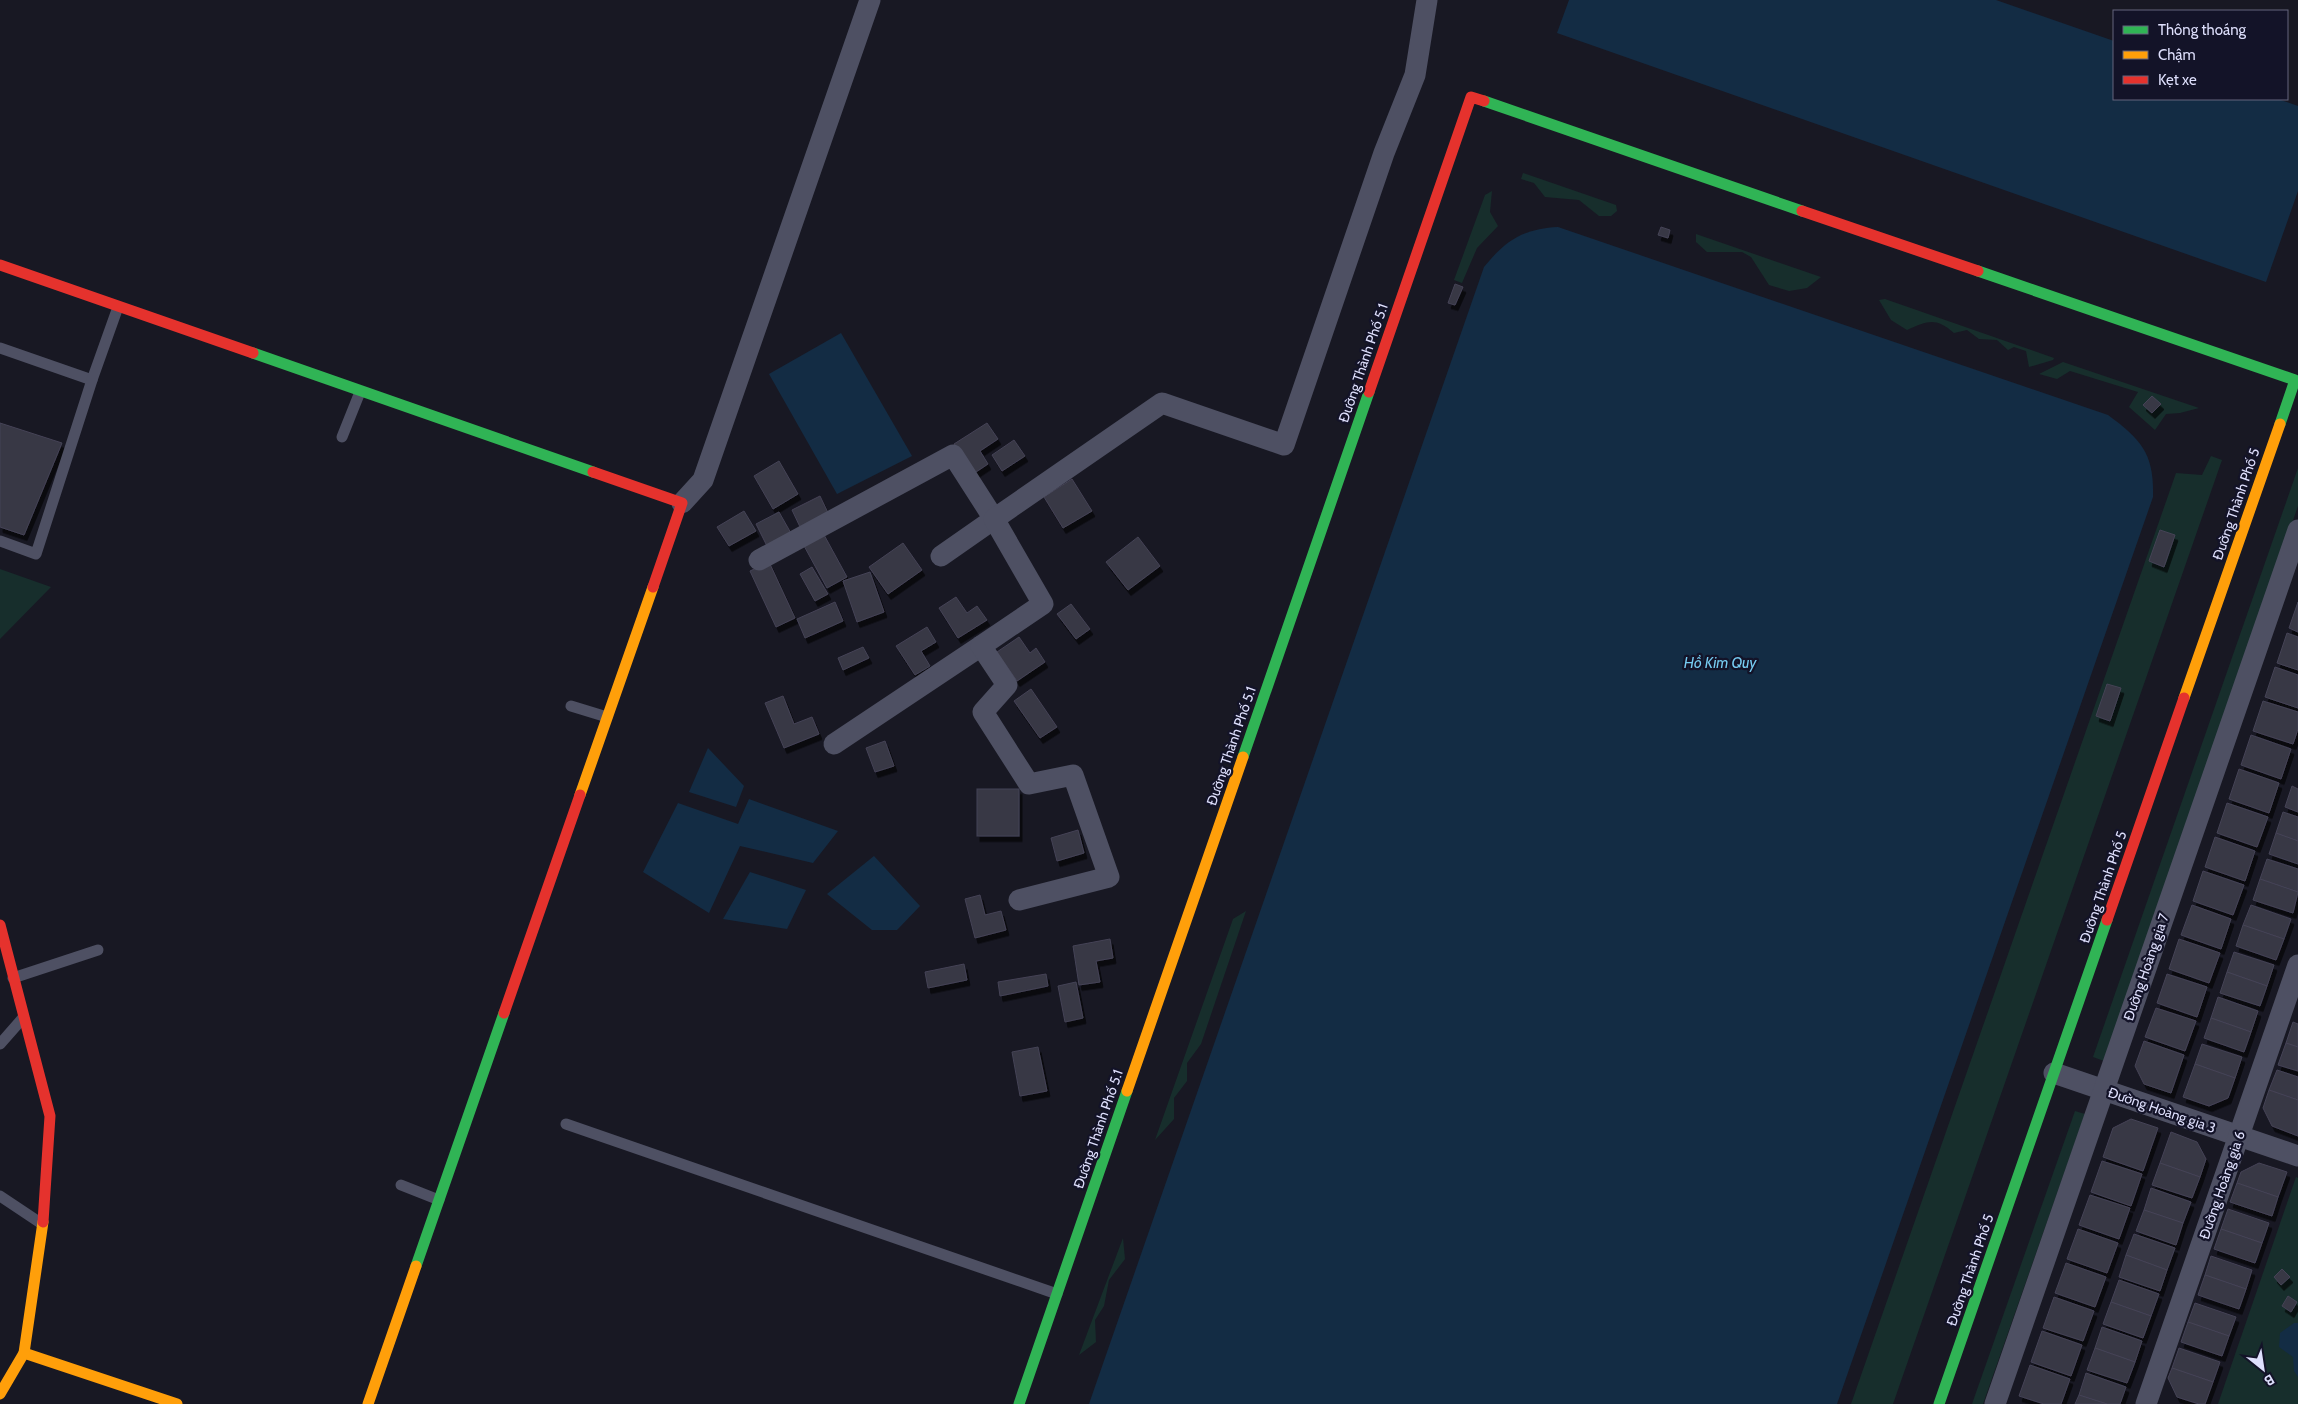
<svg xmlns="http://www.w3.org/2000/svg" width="2298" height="1404" viewBox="0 0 2298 1404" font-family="Cabin,sans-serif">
	<defs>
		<filter id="shadow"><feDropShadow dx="3" dy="5.5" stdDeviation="0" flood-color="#0009"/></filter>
	</defs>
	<rect width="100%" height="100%" fill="#181823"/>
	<g fill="#172e2c">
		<path d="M1523 173 1616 205 1617 211 1611 216H1599L1579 200 1545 197 1534 183 1521 179Z"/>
		<path d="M1492 191 1490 212 1498 226 1477 248 1462 283 1454 280 1485 195Z"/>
		<path d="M1696 234 1821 277 1807 288 1789 291 1769 285 1751 257 1742 252H1707L1696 242Z"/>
		<path d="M1885 299 2054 358 2053 360 2029 367 2026 351 2014 347 2008 350 1997 340 1979 339 1967 330 1954 333C1935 317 1928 321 1907 330L1891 320 1879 300Z"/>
		<path d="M2063 362 2199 408 2180 413 2166 414 2155 430 2129 407 2138 392 2070 371 2057 379 2039 374Z"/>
		<path d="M2211 456 2222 460 1893 1404H1851L2176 473 2202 475Z"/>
		<path d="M2298 468V506L2104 1061 2093 1057Z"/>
		<path d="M0 569 51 587 0 639Z"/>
		<path d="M1246 911 1201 1044 1187 1063V1081L1174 1098V1119L1155 1140 1233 919Z"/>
		<path d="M2075 1111 2085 1114 1983 1404H1972Z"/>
		<path d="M2296 1177 2298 1178V1404H2218Z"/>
		<path d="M1123 1238 1125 1259 1109 1280 1104 1306 1095 1320 1096 1342 1079 1355Z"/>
	</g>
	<g fill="#132c44">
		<path d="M1569 0H1996L2114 41V99H2278L2298 106V191L2266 282 1557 33Z"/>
		<path d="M1558 227 2108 415C2142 440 2154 454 2153 497L1837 1404H1089L1484 267C1506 240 1523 229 1558 227Z"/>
		<path d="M841 333 912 456 837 494 769 374Z"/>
		<path d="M708 748 744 786 736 807 689 792Z"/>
		<path d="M749 799 838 831 813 863 740 846 709 913 643 872 678 803 738 824Z"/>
		<path d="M874 856 920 906 897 930H872L827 894Z"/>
		<path d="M750 872 806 890 787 929 723 919Z"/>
		<path d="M2294 1323H2298V1377L2294 1371 2293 1357 2279 1347 2280 1333Z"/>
	</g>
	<g fill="#373744" stroke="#454356" filter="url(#shadow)">
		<path d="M1661 227 1670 230 1668 238 1658 235Z"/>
		<path d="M1455 284 1463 287 1455 305 1448 303Z"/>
		<path d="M2152 396 2161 404 2152 413 2143 405Z"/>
		<path d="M0 423 62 443 24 535 0 527Z"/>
		<path d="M987 423 998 439 980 451 988 464 973 474 954 444Z"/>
		<path d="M1014 440 1025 456 1002 471 992 455Z"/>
		<path d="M779 461 798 494 773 509 754 476Z"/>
		<path d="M1072 479 1092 511 1063 528 1044 497Z"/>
		<path d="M820 496 829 515 801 529 792 510Z"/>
		<path d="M744 511 756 531 729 546 717 527Z"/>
		<path d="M779 512 792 535 768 548 756 524Z"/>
		<path d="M2160 530 2175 535 2164 567 2149 561Z"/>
		<path d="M823 533 847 577 827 588 803 544Z"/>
		<path d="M1138 537 1160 566 1128 590 1106 562Z"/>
		<path d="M903 543 922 570 888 594 869 567Z"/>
		<path d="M769 562 795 618 776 627 750 571Z"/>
		<path d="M812 567 828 594 815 601 800 574Z"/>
		<path d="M870 572 884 612 857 622 843 581Z"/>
		<path d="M956 597 967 613 977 606 987 620 958 638 939 608Z"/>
		<path d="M835 602 843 621 805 638 797 619Z"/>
		<path d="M2298 602V632L2289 628Z"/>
		<path d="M1071 604 1090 629 1076 639 1057 614Z"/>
		<path d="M927 627 936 642 921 651 930 666 915 675 896 646Z"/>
		<path d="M2287 633 2298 637V670L2277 663Z"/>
		<path d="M1019 637 1030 653 1036 648 1045 662 1017 681 997 652Z"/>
		<path d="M863 647 869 658 843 670 838 658Z"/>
		<path d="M2275 667 2298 675V708L2265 697Z"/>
		<path d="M2107 684 2121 688 2110 721 2096 716Z"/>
		<path d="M1031 689 1057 727 1040 738 1014 701Z"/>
		<path d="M783 696 794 724 812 717 819 734 784 748 765 703Z"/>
		<path d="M2263 701 2298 712V729L2293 744 2253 731Z"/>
		<path d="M2251 735 2291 749 2281 779 2241 765Z"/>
		<path d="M885 741 894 766 875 772 866 748Z"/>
		<path d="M2239 769 2279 783 2269 813 2229 799Z"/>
		<path d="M2292 786 2298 789V812L2285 807Z"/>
		<rect x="977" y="789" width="42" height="47"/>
		<path d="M2227 803 2268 817 2257 847 2217 833Z"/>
		<path d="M2283 812 2298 817V841L2276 833Z"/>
		<path d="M1078 830 1084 853 1057 861 1051 838Z"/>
		<path d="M2276 833 2298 841V864L2269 854Z"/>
		<path d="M2215 837 2255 851 2245 881 2205 867Z"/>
		<path d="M2267 859 2298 869V892L2260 879Z"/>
		<path d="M2203 871 2244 885 2233 915 2193 901Z"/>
		<path d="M2260 879 2298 892 2293 913 2253 900Z"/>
		<path d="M980 895 985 915 1001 911 1006 930 975 938 965 899Z"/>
		<path d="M2192 905 2231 919 2221 949 2181 935Z"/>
		<path d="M2251 905 2291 919 2284 939 2243 925Z"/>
		<path d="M2243 925 2284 939 2276 960 2236 946Z"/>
		<path d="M1110 939 1113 958 1096 961 1100 982 1079 985 1073 946Z"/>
		<path d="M2179 939 2220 953 2209 983 2169 969Z"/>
		<path d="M2234 952 2274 965 2267 986 2227 972Z"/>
		<path d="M964 964 967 980 928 988 925 972Z"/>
		<path d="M2227 972 2267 986 2260 1006 2220 993Z"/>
		<path d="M1046 974 1048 986 1000 996 998 982Z"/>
		<path d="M2167 974 2207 987 2197 1017 2157 1003Z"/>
		<path d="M1076 982 1083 1018 1065 1022 1058 986Z"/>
		<path d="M2218 997 2258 1011 2251 1032 2211 1018Z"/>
		<path d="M2156 1008 2196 1021 2185 1051 2145 1037Z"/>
		<path d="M2211 1018 2251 1032 2244 1052 2204 1038Z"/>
		<path d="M2293 1022 2298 1024V1047L2286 1043Z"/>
		<path d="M2144 1041 2184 1055 2171 1093 2144 1084 2135 1066Z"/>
		<path d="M2286 1043 2298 1047V1071L2278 1065Z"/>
		<path d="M2202 1044 2242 1057 2235 1078 2195 1064Z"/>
		<path d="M1038 1047 1047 1091 1020 1096 1012 1052Z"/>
		<path d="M2195 1064 2235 1078 2228 1098 2209 1106 2183 1097Z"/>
		<path d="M2277 1070 2298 1077V1100L2269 1090Z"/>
		<path d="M2269 1090 2298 1100V1136L2272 1126 2263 1108Z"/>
		<path d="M2131 1119 2158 1128 2143 1171 2103 1157 2113 1128Z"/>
		<path d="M2171 1132 2197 1142 2206 1159 2200 1177 2160 1163Z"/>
		<path d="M2102 1161 2142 1174 2131 1206 2091 1192Z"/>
		<path d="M2160 1163 2200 1177 2192 1198 2152 1185Z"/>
		<path d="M2259 1163 2287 1172 2278 1197 2237 1183 2241 1172Z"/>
		<path d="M2237 1183 2278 1197 2272 1216 2230 1202Z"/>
		<path d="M2151 1188 2191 1202 2183 1223 2144 1210Z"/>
		<path d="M2090 1195 2130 1208 2119 1239 2079 1225Z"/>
		<path d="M2228 1209 2269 1223 2262 1243 2221 1229Z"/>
		<path d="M2144 1210 2183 1223 2176 1245 2136 1231Z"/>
		<path d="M2078 1229 2118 1243 2107 1273 2067 1259Z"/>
		<path d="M2221 1229 2262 1243 2255 1263 2214 1249Z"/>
		<path d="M2134 1234 2175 1248 2167 1270 2126 1255Z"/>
		<path d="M2126 1255 2167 1270 2160 1291 2119 1277Z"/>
		<path d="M2211 1256 2252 1270 2246 1289 2205 1275Z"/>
		<path d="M2066 1263 2106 1277 2095 1307 2055 1293Z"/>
		<path d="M2282 1269 2290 1277 2281 1285 2274 1277Z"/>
		<path d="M2205 1275 2246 1289 2239 1309 2198 1295Z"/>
		<path d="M2119 1280 2159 1294 2151 1316 2111 1302Z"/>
		<path d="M2288 1296 2297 1302 2291 1312 2282 1306Z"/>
		<path d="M2054 1297 2094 1311 2083 1341 2043 1328Z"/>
		<path d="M2111 1302 2151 1316 2143 1338 2103 1324Z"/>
		<path d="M2195 1303 2236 1317 2229 1336 2188 1322Z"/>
		<path d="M2188 1322 2229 1336 2222 1356 2181 1342Z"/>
		<path d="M2102 1327 2142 1341 2135 1362 2095 1348Z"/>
		<path d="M2042 1331 2082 1345 2071 1376 2031 1362Z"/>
		<path d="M2095 1348 2135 1362 2127 1383 2087 1370Z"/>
		<path d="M2179 1348 2220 1362 2213 1382 2172 1368Z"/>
		<path d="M2030 1365 2070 1379 2061 1404H2044L2019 1396Z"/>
		<path d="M2172 1368 2213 1382 2205 1404H2199L2177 1397 2168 1378Z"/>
		<path d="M2086 1373 2126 1387 2120 1404H2107L2079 1395Z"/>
		<path d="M2079 1395 2107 1404H2075Z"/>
	</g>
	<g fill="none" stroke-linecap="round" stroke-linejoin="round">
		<g stroke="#4e5063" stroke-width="11">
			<path d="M0 348 92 380"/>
			<path d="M342 437 360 392"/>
			<path d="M0 541 36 554 92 380 118 307"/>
			<path d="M571 706 607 717"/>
			<path d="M13 978 98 950"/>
			<path d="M0 1044 22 1019"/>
			<path d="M566 1124 1057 1294"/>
			<path d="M401 1185 439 1200"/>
			<path d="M0 1196 42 1224"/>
		</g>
		<g stroke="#4e5063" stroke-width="21">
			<path d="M682 503 703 480 870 0"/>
			<path d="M759 560 953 455 994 519 941 556"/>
			<path d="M834 744 981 646"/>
			<path d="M1019 900 1109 877 1073 775 1029 784 983 712 1007 685 981 646 1043 604 994 519 1162 403 1284 445 1384 153 1415 75 1427 0"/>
			<path d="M2054 1073 2298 1156"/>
			<path d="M1995 1404 2298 530"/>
			<path d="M2146 1404 2298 965"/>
		</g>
		<g stroke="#30b455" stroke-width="11">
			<path d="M1484 101 1802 211"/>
			<path d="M1978 271 2295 380 2280 424"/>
			<path d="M253 353 593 472"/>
			<path d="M1243 757 1369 392"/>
			<path d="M416 1266 504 1013"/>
			<path d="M1019 1404 1127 1091"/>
			<path d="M1939 1404 2107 920"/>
		</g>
		<g stroke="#ff9f0a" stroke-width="11">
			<path d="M2184 698 2280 424"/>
			<path d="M580 795 653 587"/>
			<path d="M1127 1091 1243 757"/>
			<path d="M24 1353 177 1404"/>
			<path d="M0 1394 24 1353 43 1222"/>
			<path d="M368 1404 416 1266"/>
		</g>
		<g stroke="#e5322d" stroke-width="11">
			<path d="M1802 211 1978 271"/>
			<path d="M0 265 253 353"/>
			<path d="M1369 392 1471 97 1484 101"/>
			<path d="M593 472 682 503 653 587"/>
			<path d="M2107 920 2184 698"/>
			<path d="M0 925 50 1116 43 1222"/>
			<path d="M504 1013 580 795"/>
		</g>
	</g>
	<g text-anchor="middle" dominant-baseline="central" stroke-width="4.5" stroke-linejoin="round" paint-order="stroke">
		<g font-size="14" fill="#dedffc" stroke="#131328">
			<text transform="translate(1363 363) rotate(-71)">Đường Thành Phố 5.1</text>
			<text transform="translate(2236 504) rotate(-71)">Đường Thành Phố 5</text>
			<text transform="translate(1231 746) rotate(-71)">Đường Thành Phố 5.1</text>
			<text transform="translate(2103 887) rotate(-71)">Đường Thành Phố 5</text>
			<text transform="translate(2146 967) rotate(-71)">Đường Hoàng gia 7</text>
			<text transform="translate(2162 1110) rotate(19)">Đường Hoàng gia 3</text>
			<text transform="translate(1098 1129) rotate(-71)">Đường Thành Phố 5.1</text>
			<text transform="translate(2222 1185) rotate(-71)">Đường Hoàng gia 6</text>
			<text transform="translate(1970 1270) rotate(-71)">Đường Thành Phố 5</text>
		</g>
		<g font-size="15" font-style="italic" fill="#76ccf2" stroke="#131328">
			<text x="1720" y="663">Hồ Kim Quy</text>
		</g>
	</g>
	<rect x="2113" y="10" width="175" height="90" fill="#131328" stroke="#64657d"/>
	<rect x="2123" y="26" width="25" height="8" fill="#30b455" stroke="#64657d"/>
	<text x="2158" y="35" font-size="15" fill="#dedffc">Thông thoáng</text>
	<rect x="2123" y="51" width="25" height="8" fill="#ff9f0a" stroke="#64657d"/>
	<text x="2158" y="60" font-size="15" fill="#dedffc">Chậm</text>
	<rect x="2123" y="76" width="25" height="8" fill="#e5322d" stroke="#64657d"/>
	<text x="2158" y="85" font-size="15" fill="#dedffc">Kẹt xe</text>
	<g transform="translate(2263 1369) rotate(150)" stroke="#131328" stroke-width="4" paint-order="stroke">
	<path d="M0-4L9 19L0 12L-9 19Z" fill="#dedffc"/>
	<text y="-8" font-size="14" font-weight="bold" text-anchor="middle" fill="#dedffc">B</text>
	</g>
</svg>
